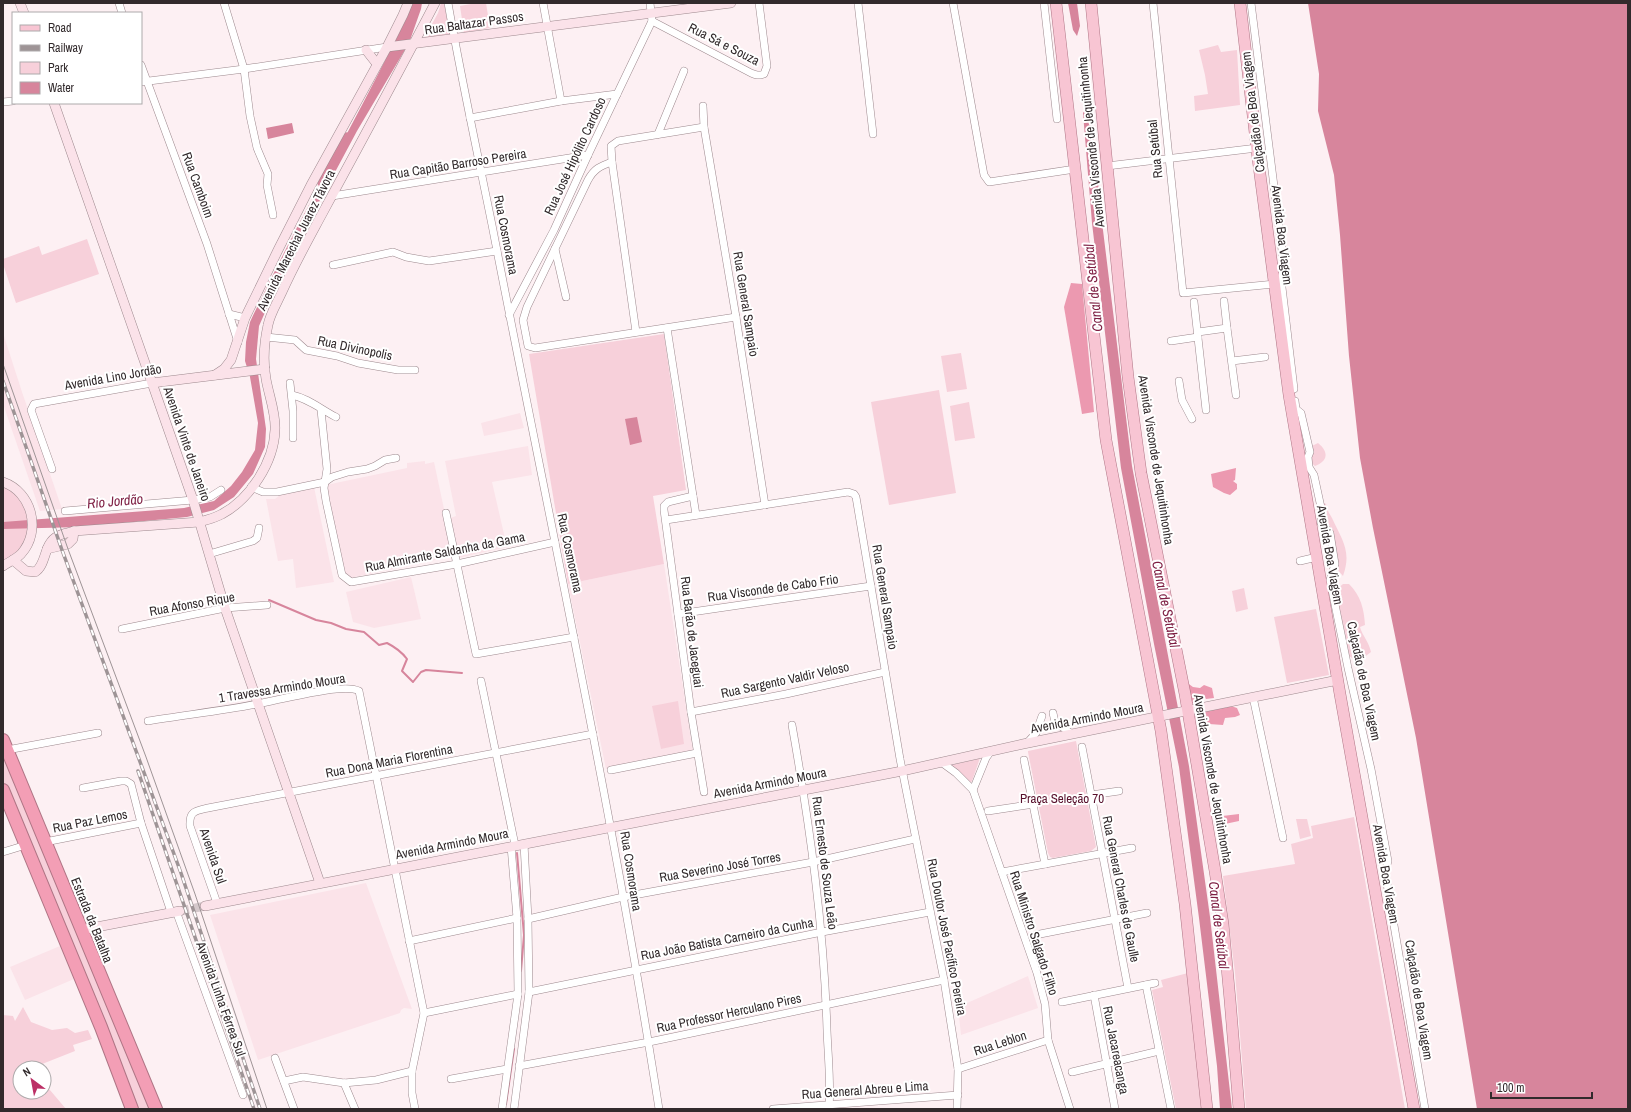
<svg xmlns="http://www.w3.org/2000/svg" width="1631" height="1112" viewBox="0 0 1631 1112" font-family="'Archivo Narrow',sans-serif">
	<rect width="100%" height="100%" fill="#fdf0f3"/>
	<g fill="#fbe3e9">
		<path d="M3 333 22 392 62 509 40 511 3 404Z"/>
		<path d="M520 413 524 428 484 436 481 423Z"/>
		<path d="M528 446 532 475 492 482 507 547 458 558 450 518 456 516 445 461Z"/>
		<path d="M425 461V464L434 462 454 556 350 578 342 569 326 485 407 468V463Z"/>
		<path d="M314 487 334 582 296 588 293 559 278 561 266 499H275L283 493Z"/>
		<path d="M664 564 693 752 606 769 568 584Z"/>
		<path d="M411 577 421 619 374 628 353 622 346 592Z"/>
		<path d="M366 883 412 1009 404 1008 401 1010 400 1013 258 1060 210 915Z"/>
		<path d="M60 946 74 979 25 1000 10 967Z"/>
		<path d="M1028 976 1038 1008 961 1035 958 1007Z"/>
	</g>
	<g fill="#f7d0da">
		<path d="M441 3H444L450 34 426 38 425 37 438 13Z"/>
		<path d="M476 3H486L490 28 464 33 460 6Z"/>
		<path d="M1218 45 1221 52 1237 50 1240 105 1195 111 1194 96 1208 94 1205 75 1199 50Z"/>
		<path d="M87 239 99 274 16 303 3 264V259L39 246 42 255Z"/>
		<path d="M664 334 686 490 653 496 664 564 568 584 529 354Z"/>
		<path d="M961 353 967 389 947 392 941 356Z"/>
		<path d="M939 390 956 493 889 505 871 402Z"/>
		<path d="M969 402 975 438 955 441 950 406Z"/>
		<path d="M1318 443C1329 452 1328 461 1315 466L1310 462V447Z"/>
		<path d="M3 487 9 488 19 496 27 507 30 532 17 554 3 561Z"/>
		<path d="M1321 501 1326 504C1327 510 1329 513 1332 518 1342 540 1352 551 1343 576L1337 569 1332 540 1324 524Z"/>
		<path d="M1343 584H1349C1361 596 1364 609 1365 625L1360 627C1362 635 1369 642 1371 652L1363 658 1360 656 1357 657 1355 660 1349 656 1335 591Z"/>
		<path d="M1244 588 1248 609 1236 612 1232 591Z"/>
		<path d="M1316 609 1329 675 1287 683 1274 617Z"/>
		<path d="M678 701 684 744 661 749 652 706Z"/>
		<path d="M1076 741 1096 847 1091 851 1053 858 1050 857 1048 853 1028 752V751Z"/>
		<path d="M3 753 150 1109H136L3 781Z"/>
		<path d="M980 758 972 781 970 783 951 765Z"/>
		<path d="M1354 817 1405 1109H1246L1235 973 1223 876 1295 864 1291 844 1313 838 1311 826Z"/>
		<path d="M1296 819H1307L1311 836 1300 839Z"/>
		<path d="M1188 973 1203 1109H1176L1152 990 1163 987 1161 980Z"/>
		<path d="M23 1007 31 1022 52 1030 67 1028 75 1033 88 1030 92 1039 73 1045 75 1051 32 1068H20V1092H44V1083L66 1109H3V1015L13 1016 15 1021Z"/>
	</g>
	<g fill="#ec99b0">
		<path d="M1071 283 1082 284 1094 412 1082 414 1064 307Z"/>
		<path d="M1236 468 1235 480 1233 481 1237 484V489L1230 495 1224 493 1213 487 1211 474Z"/>
		<path d="M1186 682 1193 687 1200 688 1204 685 1212 688 1214 698 1206 699 1204 696 1202 701 1187 704Z"/>
		<path d="M1228 705 1237 708 1240 715 1235 717 1225 718 1223 725 1209 724 1195 719 1196 712 1217 708H1226Z"/>
		<path d="M1239 814V821L1220 825 1219 827 1215 828 1214 817Z"/>
	</g>
	<g fill="#d7859c">
		<path d="M411 3H422L421 9 409 43 357 131 288 260 259 326 256 359 266 429 265 447 253 474 234 497 214 510 187 517 81 527 3 529V522L184 508 214 501 231 486 242 472 255 450 258 423 250 377 245 361 246 342 250 322C299 217 359 117 409 12Z"/>
		<path d="M1068 3H1077L1080 26 1077 36 1073 30Z"/>
		<path d="M1308 3H1628V1109H1477L1416 738 1373 528 1360 458 1349 356 1340 235 1334 175 1318 111 1319 74Z"/>
		<path d="M1087 107 1091 113 1102 222 1132 466 1189 766 1210 917 1232 1109H1220L1217 1066 1199 918 1179 767 1154 644 1121 468 1092 223 1083 113Z"/>
		<path d="M292 123 294 133 268 139 266 128Z"/>
		<path d="M637 417 642 442 630 445 625 419Z"/>
	</g>
	<g fill="none" stroke-linecap="round" stroke-linejoin="round">
		<g stroke="#d7859c" stroke-width="2">
			<path d="M269 600 316 620 331 623 346 629 364 632 379 645 387 643C395 647 401 651 407 659L402 671 413 682 421 672 426 670 462 673"/>
			<path d="M517 853 524 935 521 971"/>
			<path d="M506 1104 514 1049"/>
		</g>
		<path stroke="#d7859c" stroke-width="7" d="M321 183 334 156 347 136"/>
		<path stroke="#d4c8cb" stroke-width="9" stroke-dasharray="9 4.5" stroke-linecap="butt" d="M180 911 205 906"/>
		<g stroke="#9d898e" stroke-width="8">
			<g id="street">
				<path d="M119 3 122 13"/>
				<path d="M224 3 244 69 250 116 257 148 268 174 267 185 273 215"/>
				<path d="M448 3C461 77 477 151 492 225 549 519 613 813 659 1109"/>
				<path d="M543 3 561 101"/>
				<path d="M858 3 873 134"/>
				<path d="M953 3 984 175 989 182 1075 169"/>
				<path d="M1044 3 1057 119"/>
				<path d="M1153 3 1183 293 1275 284"/>
				<path d="M1251 3 1284 266 1281 279 1294 389"/>
				<path d="M652 21 751 73C756 75 758 76 764 74L767 66 759 3"/>
				<path d="M141 65 207 244 238 342"/>
				<path d="M141 82 244 69 387 47"/>
				<path d="M3 102 13 101"/>
				<path d="M703 106 704 127 736 317 765 505"/>
				<path d="M470 118 561 101 617 94"/>
				<path d="M658 134 684 71"/>
				<path d="M612 162C600 166 594 169 588 180L527 307 523 320 528 346 535 348 736 317"/>
				<path d="M1107 166 1257 148"/>
				<path d="M332 196 588 155"/>
				<path d="M555 249 566 297"/>
				<path d="M333 265 393 252 406 257 429 261 497 251"/>
				<path d="M1194 302 1206 410"/>
				<path d="M229 314 245 318"/>
				<path d="M509 315 554 230 588 155 652 21 650 3"/>
				<path d="M667 328 696 515"/>
				<path d="M1227 328 1236 395"/>
				<path d="M636 332 612 162 611 146 618 141 704 127"/>
				<path d="M1198 332 1227 328 1224 301"/>
				<path d="M266 337 295 340 306 350 337 356 358 363 398 370H415"/>
				<path d="M1171 341 1198 337"/>
				<path d="M1232 361 1265 357"/>
				<path d="M1179 381 1182 400 1192 419"/>
				<path d="M290 383 293 411V438"/>
				<path d="M292 395C310 399 320 409 336 417"/>
				<path d="M1295 401 1296 409 1301 413 1310 452 1308 457 1309 467 1314 475 1322 512 1321 523 1330 533 1335 564 1330 580 1348 668 1371 769 1388 861 1385 872 1425 1109"/>
				<path d="M321 410 327 469 324 488 326 501 342 575 351 582 457 564 555 542"/>
				<path d="M52 469 31 410 34 404 152 383"/>
				<path d="M251 487 263 492H277L325 482 332 477 348 472 367 469 375 466 385 460 396 458"/>
				<path d="M693 496 672 501 668 502 664 506V510L691 712 704 792"/>
				<path d="M65 511 193 500 210 497 221 490"/>
				<path d="M446 513 476 654 574 637"/>
				<path d="M666 520 848 492 854 494 856 497 900 759 944 980 958 1069 957 1109"/>
				<path d="M209 554 253 541 257 538 259 528"/>
				<path d="M1300 561 1317 557"/>
				<path d="M678 614 871 586"/>
				<path d="M122 629 225 608 267 605"/>
				<path d="M481 681 515 845"/>
				<path d="M1253 697 1283 838"/>
				<path d="M691 712 786 694 885 672"/>
				<path d="M1053 713 1055 722 1072 734"/>
				<path d="M148 721C184 715 221 711 257 704 276 701 344 682 359 691L424 1013 412 1071V1093L415 1109"/>
				<path d="M792 725C810 827 824 927 827 1030 828 1056 831 1083 829 1109"/>
				<path d="M1027 743 1036 733 1042 716"/>
				<path d="M1082 747 1128 988"/>
				<path d="M7 750 98 733"/>
				<path d="M1024 760 1045 864"/>
				<path d="M941 762 956 773 973 790 1037 973 1045 1004 1048 1040 1070 1109"/>
				<path d="M611 770 697 753"/>
				<path d="M83 788 121 781H126L131 784 141 823 171 912"/>
				<path d="M973 790 986 758 991 751"/>
				<path d="M1091 795 1119 791"/>
				<path d="M988 811 1034 804"/>
				<path d="M45 842 141 823"/>
				<path d="M3 852 26 845"/>
				<path d="M1002 872 1132 848"/>
				<path d="M217 903 190 826C189 811 195 811 208 808L593 734"/>
				<path d="M176 911 243 1095"/>
				<path d="M528 919 623 897 813 862 915 839"/>
				<path d="M1035 935 1147 913"/>
				<path d="M409 941 517 918"/>
				<path d="M1146 985 1171 1109"/>
				<path d="M529 992 822 932 930 912"/>
				<path d="M1094 995 1115 1109"/>
				<path d="M1062 1002 1155 983"/>
				<path d="M424 1013 518 994"/>
				<path d="M275 1058 294 1109"/>
				<path d="M519 1066 649 1042 944 980"/>
				<path d="M958 1069 1048 1040"/>
				<path d="M1072 1072 1159 1051"/>
				<path d="M451 1079 507 1069"/>
				<path d="M284 1081 303 1077 344 1083 376 1080 412 1071"/>
				<path d="M344 1083 355 1109"/>
				<path d="M502 1109 518 994 517 918 511 846"/>
				<path d="M514 1109 529 992 528 919 524 844"/>
				<path d="M773 1109 958 1095"/>
			</g>
		</g>
		<g stroke="#9d898e" stroke-width="10">
			<g id="secondary">
				<path d="M20 3 24 13"/>
				<path d="M387 47 731 3"/>
				<path d="M366 50 377 64"/>
				<path d="M54 103 193 500 225 608 320 883"/>
				<path d="M215 375 224 369 231 360 245 318 278 250 311 185 387 47 403 15 408 3"/>
				<path d="M152 383 265 369"/>
				<path d="M3 482C32 492 42 531 21 554 16 559 9 562 3 566"/>
				<path d="M47 549 68 544 73 539 74 531"/>
				<path d="M13 560 26 571 35 572C47 565 43 543 58 536 63 533 69 533 74 531L199 522C207 520 215 518 222 514 250 499 274 462 275 430 276 413 269 396 266 379 263 362 264 343 268 325 270 314 277 303 282 292 294 265 308 240 322 214 360 144 398 74 435 3"/>
				<path d="M205 906 902 771 1023 744 1338 680"/>
				<path d="M81 930 180 911"/>
			</g>
		</g>
		<g stroke="#af7585" stroke-width="12">
			<g id="primary">
				<path d="M1056 3 1106 440 1161 731 1185 904 1207 1109"/>
				<path d="M1091 3 1128 377 1141 473 1185 694 1215 871 1223 924 1230 1000 1239 1109"/>
				<path d="M1240 3 1258 159 1289 395 1340 694 1414 1109"/>
			</g>
		</g>
		<g stroke="#af7585" stroke-width="14">
			<g id="highway">
				<path d="M3 740 156 1109"/>
				<path d="M3 790 101 1027 132 1109"/>
			</g>
		</g>
		<use href="#street" stroke="#fff" stroke-width="7"/>
		<use href="#secondary" stroke="#fbe2e9" stroke-width="9"/>
		<use href="#primary" stroke="#f8c5d3" stroke-width="11"/>
		<use href="#highway" stroke="#f39eb5" stroke-width="12"/>
		<path stroke="#9e9496" stroke-width="1" d="M3 364 68 549 146 757 195 894 267 1109"/>
		<g stroke="#9e9496" stroke-width="3.5">
			<g id="rail">
				<path d="M3 381 62 550 181 873 260 1109"/>
				<path d="M138 771 254 1109"/>
			</g>
		</g>
		<use href="#rail" stroke="#fff" stroke-width="2" stroke-dasharray="6" stroke-linecap="butt"/>
	</g>
	<g text-anchor="middle" dominant-baseline="central" stroke-width="4" stroke-linejoin="round" paint-order="stroke">
		<g font-size="13" fill="#322a2c" stroke="#fff">
			<text transform="translate(474 23) rotate(-8)">Rua Baltazar Passos</text>
			<text transform="translate(724 44) rotate(27)">Rua Sá e Souza</text>
			<text transform="translate(1253 112) rotate(-97)">Calçadão de Boa Viagem</text>
			<text transform="translate(1091 142) rotate(-96)">Avenida Visconde de Jequitinhonha</text>
			<text transform="translate(1155 149) rotate(-96)">Rua Setúbal</text>
			<text transform="translate(575 156) rotate(-65)">Rua José Hipólito Cardoso</text>
			<text transform="translate(458 164) rotate(-9)">Rua Capitão Barroso Pereira</text>
			<text transform="translate(198 185) rotate(70)">Rua Camboim</text>
			<text transform="translate(506 235) rotate(79)">Rua Cosmorama</text>
			<text transform="translate(1282 235) rotate(83)">Avenida Boa Viagem</text>
			<text transform="translate(296 240) rotate(-63)">Avenida Marechal Juarez Távora</text>
			<text transform="translate(746 304) rotate(81)">Rua General Sampaio</text>
			<text transform="translate(355 348) rotate(12)">Rua Divinopolis</text>
			<text transform="translate(113 377) rotate(-10)">Avenida Lino Jordão</text>
			<text transform="translate(187 444) rotate(71)">Avenida Vinte de Janeiro</text>
			<text transform="translate(1156 460) rotate(81)">Avenida Visconde de Jequitinhonha</text>
			<text transform="translate(445 552) rotate(-11)">Rua Almirante Saldanha da Gama</text>
			<text transform="translate(570 553) rotate(78)">Rua Cosmorama</text>
			<text transform="translate(1330 555) rotate(80)">Avenida Boa Viagem</text>
			<text transform="translate(773 588) rotate(-8)">Rua Visconde de Cabo Frio</text>
			<text transform="translate(885 597) rotate(81)">Rua General Sampaio</text>
			<text transform="translate(192 604) rotate(-10)">Rua Afonso Rique</text>
			<text transform="translate(692 632) rotate(83)">Rua Barão de Jaceguai</text>
			<text transform="translate(785 680) rotate(-12)">Rua Sargento Valdir Veloso</text>
			<text transform="translate(1364 681) rotate(78)">Calçadão de Boa Viagem</text>
			<text transform="translate(282 688) rotate(-9)">1 Travessa Armindo Moura</text>
			<text transform="translate(1087 718) rotate(-11)">Avenida Armindo Moura</text>
			<text transform="translate(389 761) rotate(-11)">Rua Dona Maria Florentina</text>
			<text transform="translate(1213 779) rotate(80)">Avenida Visconde de Jequitinhonha</text>
			<text transform="translate(770 783) rotate(-11)">Avenida Armindo Moura</text>
			<text transform="translate(90 821) rotate(-11)">Rua Paz Lemos</text>
			<text transform="translate(452 844) rotate(-11)">Avenida Armindo Moura</text>
			<text transform="translate(213 856) rotate(71)">Avenida Sul</text>
			<text transform="translate(825 863) rotate(83)">Rua Ernesto de Souza Leão</text>
			<text transform="translate(720 867) rotate(-10)">Rua Severino José Torres</text>
			<text transform="translate(631 871) rotate(81)">Rua Cosmorama</text>
			<text transform="translate(1386 874) rotate(80)">Avenida Boa Viagem</text>
			<text transform="translate(1121 889) rotate(79)">Rua General Charles de Gaulle</text>
			<text transform="translate(92 920) rotate(68)">Estrada da Batalha</text>
			<text transform="translate(1034 933) rotate(72)">Rua Ministro Salgado Filho</text>
			<text transform="translate(947 937) rotate(79)">Rua Doutor José Pacífico Pereira</text>
			<text transform="translate(727 939) rotate(-11)">Rua João Batista Carneiro da Cunha</text>
			<text transform="translate(221 999) rotate(70)">Avenida Linha Férrea Sul</text>
			<text transform="translate(1419 1000) rotate(81)">Calçadão de Boa Viagem</text>
			<text transform="translate(729 1013) rotate(-12)">Rua Professor Herculano Pires</text>
			<text transform="translate(1000 1043) rotate(-18)">Rua Leblon</text>
			<text transform="translate(1116 1050) rotate(79)">Rua Jacareacanga</text>
			<text transform="translate(865 1090) rotate(-4)">Rua General Abreu e Lima</text>
		</g>
		<g font-size="13" fill="#58102c" stroke="#fff">
			<text x="1062" y="798">Praça Seleção 70</text>
		</g>
		<g font-size="14" font-style="italic" fill="#7f2044" stroke="#fff">
			<text transform="translate(1093 288) rotate(-96)">Canal de Setúbal</text>
			<text transform="translate(115 501) rotate(-5)">Rio Jordão</text>
			<text transform="translate(1166 604) rotate(78)">Canal de Setúbal</text>
			<text transform="translate(1219 925) rotate(83)">Canal de Setúbal</text>
		</g>
	</g>
	<rect width="1631" height="1112" fill="none" stroke="#322a2c" stroke-width="8"/>
	<rect x="12" y="12" width="130" height="92" fill="#ffffff" stroke="#adaaab"/>
	<rect x="20" y="25" width="20" height="6" fill="#f8c5d3" stroke="#adaaab"/>
	<text x="48" y="32" font-size="12" fill="#322a2c">Road</text>
	<rect x="20" y="45" width="20" height="6" fill="#9e9496" stroke="#adaaab"/>
	<text x="48" y="52" font-size="12" fill="#322a2c">Railway</text>
	<rect x="20" y="62" width="20" height="12" fill="#f7d0da" stroke="#adaaab"/>
	<text x="48" y="72" font-size="12" fill="#322a2c">Park</text>
	<rect x="20" y="82" width="20" height="12" fill="#d7859c" stroke="#adaaab"/>
	<text x="48" y="92" font-size="12" fill="#322a2c">Water</text>
	<g transform="translate(32 1080) rotate(328)"><circle r="19" fill="#ffffff" stroke="#adaaab"/>
	<path d="M0-3L7 15L0 10L-7 15Z" fill="#bc3066"/>
	<text y="-6" font-size="11" font-weight="bold" text-anchor="middle" fill="#322a2c">N</text>
	</g>
	<path d="M1491 1092v6h101v-6" fill="none" stroke="#322a2c" stroke-width="2"/>
	<text x="1497" y="1092" font-size="12" fill="#322a2c" stroke="#ffffff" stroke-width="3" paint-order="stroke">100 m</text>
</svg>
